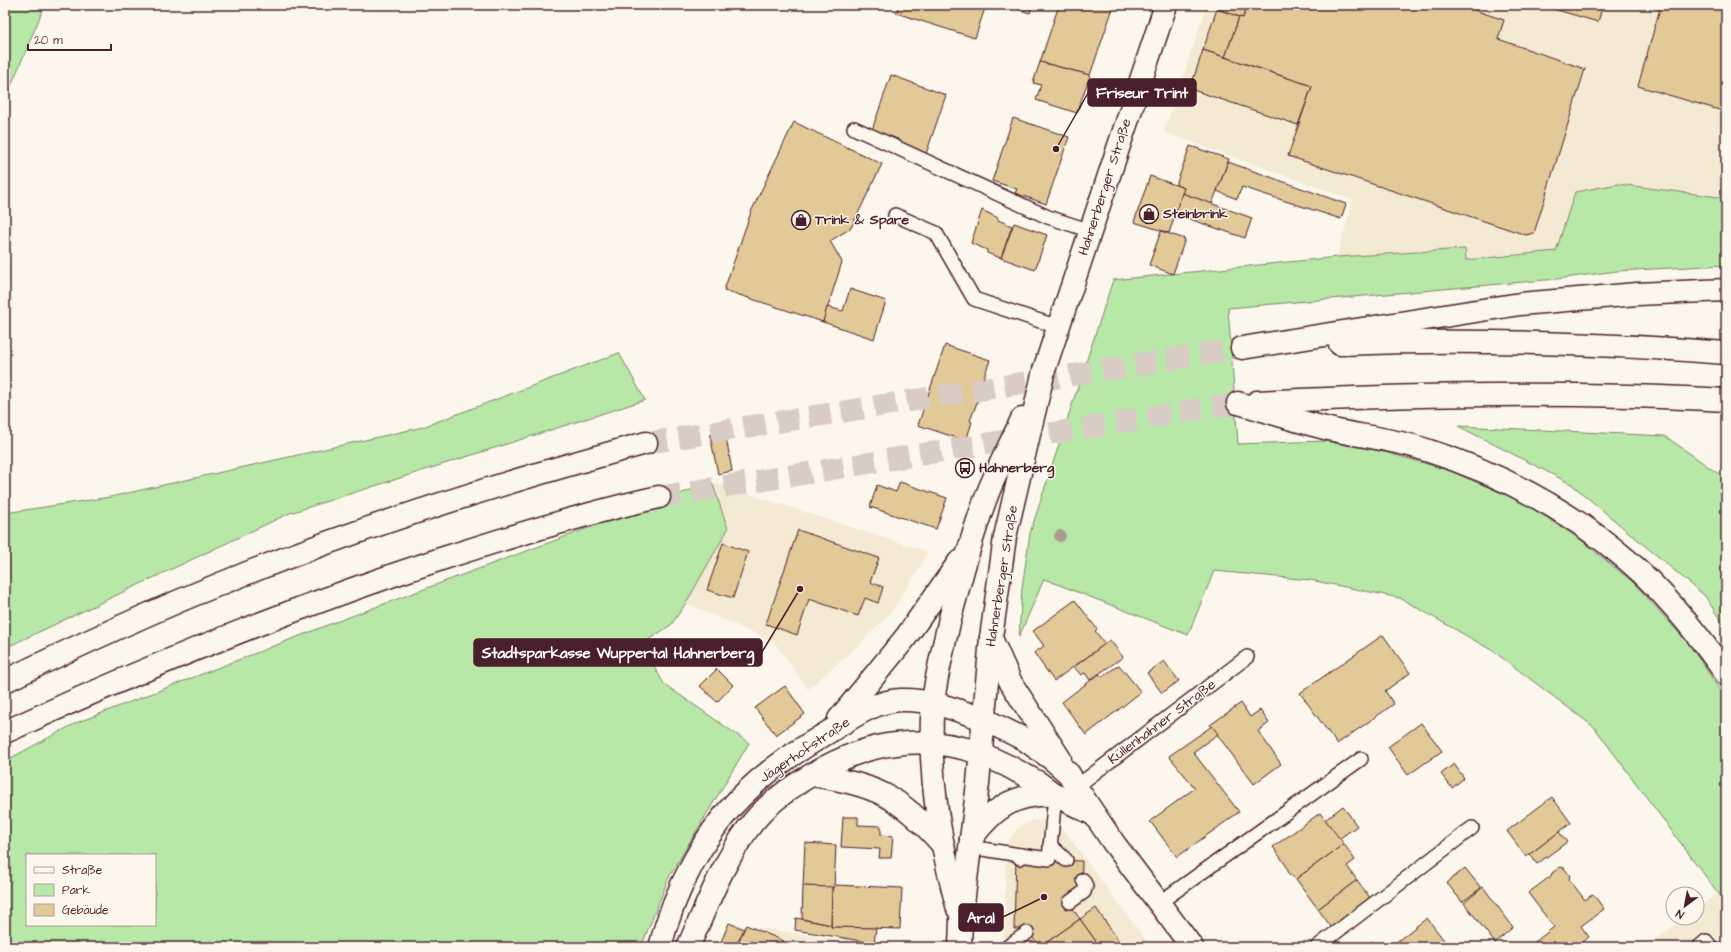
<svg xmlns="http://www.w3.org/2000/svg" width="1731" height="952" viewBox="0 0 1731 952" font-family="'Architects Daughter',sans-serif">
	<rect width="100%" height="100%" fill="#fbf7ec"/>
	<filter id="ink" filterUnits="userSpaceOnUse"><feTurbulence type="fractalNoise" baseFrequency=".025" numOctaves="2"/><feDisplacementMap in="SourceGraphic" scale="8" xChannelSelector="R" yChannelSelector="G"/><feConvolveMatrix kernelMatrix="1 2 1 2 8 2 1 2 1" color-interpolation-filters="sRGB"/></filter>
	<g filter="url(#ink)">
		<g fill="#f4e9d3">
			<path d="M1207 5H1726V198L1618 184 1557 251 1466 260 1465 249 1337 257 1353 200 1164 132Z"/>
			<path d="M712 482 928 552 915 575 892 611 860 644 808 689 774 642 686 603 728 529Z"/>
			<path d="M1034 820 1047 821 1059 826 1066 833 1151 947H1004L1006 850 1008 842 1016 830 1022 825Z"/>
			<path d="M1718 893 1726 900V947H1645L1685 918H1697V909Z"/>
			<path d="M729 923 881 947H719Z"/>
		</g>
		<g fill="#b7e8a8" stroke="#80846a" fill-rule="evenodd">
			<path d="M5 5H45L5 100Z"/>
			<path d="M1618 184 1726 198V265L1617 271 1557 279 1228 308 1238 444 1325 441 1381 451 1448 470 1523 502 1581 540 1634 583 1689 644 1726 699V900L1718 893 1594 727 1493 651 1400 598 1310 580 1214 571 1188 635 1044 579 1019 637 1022 588 1030 533 1113 280 1337 257 1465 249 1466 260 1556 251 1575 192Z"/>
			<path d="M619 353 645 400 290 513 5 648V513L110 497 423 427Z"/>
			<path d="M1458 426 1665 436 1726 479V629L1705 596 1571 484Z"/>
			<path d="M712 482 728 529 686 603 671 625 642 644 664 684 749 743 669 877 641 947H5V761L76 723 333 623ZM27 855H155V925H27Z"/>
		</g>
		<g fill="#e2c998" stroke="#4a1f2b">
			<path d="M899 5H986L975 38 896 13Z"/>
			<path d="M1004 5H1033L1030 13Z"/>
			<path d="M1059 5H1105L1113 8 1090 75 1040 62Z"/>
			<path d="M1218 5H1247L1243 18 1217 9Z"/>
			<path d="M1247 5H1459L1504 20 1498 39 1585 69 1534 233 1526 235 1288 156 1312 86 1225 57 1239 17 1243 18Z"/>
			<path d="M1540 5H1603L1598 22Z"/>
			<path d="M1644 5H1661L1660 9Z"/>
			<path d="M1661 5H1726V112L1638 86Z"/>
			<path d="M1217 9 1239 17 1225 57 1203 50Z"/>
			<path d="M1203 50 1312 86 1298 125 1190 89Z"/>
			<path d="M1040 62 1090 75 1077 113 1036 100 1041 85 1033 83Z"/>
			<path d="M891 75 946 95 926 154 897 144 898 139 872 130Z"/>
			<path d="M1013 118 1069 137 1046 204 1015 193 1017 189 992 181Z"/>
			<path d="M794 122 882 164 851 228 830 241 842 262 823 322 724 290 751 212Z"/>
			<path d="M1190 146 1229 159 1212 204 1182 193 1184 188 1176 185Z"/>
			<path d="M1228 162 1346 204 1341 219 1242 187 1237 199 1217 191Z"/>
			<path d="M1150 176 1184 188 1169 233 1134 222Z"/>
			<path d="M1182 193 1252 218 1245 238 1175 214Z"/>
			<path d="M982 210 998 218V220L1012 226 1001 258 987 253V250L971 243Z"/>
			<path d="M1014 223 1047 235 1035 270 1001 258Z"/>
			<path d="M1161 231 1185 239 1173 274 1149 265Z"/>
			<path d="M850 289 886 301 874 339 823 322 827 307 843 311Z"/>
			<path d="M945 345 990 360 983 380 985 381 970 421 972 422 966 441 918 425Z"/>
			<path d="M725 431 732 471 718 474 710 435Z"/>
			<path d="M900 482 947 498 936 529 870 507 877 485 896 492Z"/>
			<path d="M798 530 879 558 870 582 883 587 878 603 865 598 858 616 809 599 797 635 766 624Z"/>
			<path d="M723 543 748 552 733 598 707 590Z"/>
			<path d="M1075 600 1097 629 1095 631 1105 644 1054 681 1034 653 1044 646 1033 631Z"/>
			<path d="M1383 635 1410 673 1385 691 1394 704 1337 744 1300 693Z"/>
			<path d="M1110 640 1123 657 1090 680 1085 673 1081 675 1074 667Z"/>
			<path d="M1164 661 1179 681 1162 693 1147 673Z"/>
			<path d="M1119 665 1141 692 1086 735 1062 702 1099 674 1102 677Z"/>
			<path d="M717 669 733 685 717 702 700 686Z"/>
			<path d="M785 686 805 714 776 735 755 708Z"/>
			<path d="M1241 703 1250 717 1260 710 1269 723 1258 731 1281 764 1254 784 1210 725Z"/>
			<path d="M1421 723 1442 751 1408 775 1388 747Z"/>
			<path d="M1212 726 1218 734 1193 752 1239 812 1177 857 1150 821 1195 788 1169 756Z"/>
			<path d="M1454 764 1464 778 1452 788 1441 774Z"/>
			<path d="M1552 797 1571 823 1526 857 1507 831Z"/>
			<path d="M1343 806 1357 826 1339 839 1325 820Z"/>
			<path d="M1320 813 1344 844 1296 879 1289 874 1286 865 1273 847Z"/>
			<path d="M843 817H858V825L881 826V835L893 836 891 858H879L880 849 841 847Z"/>
			<path d="M1559 832 1567 842 1537 864 1530 854Z"/>
			<path d="M805 843 836 845 834 888 803 886Z"/>
			<path d="M1344 844 1355 860 1347 866 1357 880 1318 909 1296 879Z"/>
			<path d="M1016 859 1082 861 1081 892 1068 902 1080 919 1040 947 1026 929H1014Z"/>
			<path d="M1560 867 1564 868 1570 876 1569 879 1585 900 1593 894 1604 909 1581 926 1589 937 1576 947H1531L1530 946 1554 927 1528 893 1551 876 1552 873Z"/>
			<path d="M1465 868 1481 888 1462 902 1447 883Z"/>
			<path d="M1357 880 1376 906 1337 935 1318 909Z"/>
			<path d="M835 885 902 888 900 929 831 927 832 887 834 888Z"/>
			<path d="M803 886 832 887 831 925 802 919Z"/>
			<path d="M1483 887 1513 927 1495 943 1464 903Z"/>
			<path d="M1096 908 1119 941 1118 946 1116 947H1100L1080 919Z"/>
			<path d="M796 918 831 925V927L876 928 874 943 795 930Z"/>
			<path d="M1427 918 1449 947H1390Z"/>
			<path d="M1080 919 1100 947H1040Z"/>
			<path d="M729 923 744 929 736 947H728L720 944Z"/>
			<path d="M746 925 784 941 781 947H736Z"/>
			<path d="M1373 941 1378 947H1366Z"/>
		</g>
		<g fill="none" stroke-linecap="round" stroke-linejoin="round">
			<g stroke="#d8ccc5" stroke-width="22" stroke-dasharray="22 11" stroke-linecap="butt">
				<path d="M646 443 1242 348"/>
				<path d="M659 497 1238 403"/>
			</g>
			<g stroke="#4a1f2b" stroke-width="16">
				<g id="service">
					<path d="M854 128 1048 217 1091 231"/>
					<path d="M895 215 936 233 974 299 1058 327"/>
					<path d="M1076 787 1247 657"/>
					<path d="M1050 845 1066 860"/>
					<path d="M970 847 1020 855V858"/>
					<path d="M1020 855 1049 859 1055 795"/>
					<path d="M1070 902 1084 892 1086 886 1083 880"/>
					<path d="M1159 903 1361 759"/>
					<path d="M1007 947 1027 933"/>
					<path d="M1317 947 1472 828"/>
					<path d="M1699 947 1706 941 1711 947"/>
				</g>
			</g>
			<g stroke="#4a1f2b" stroke-width="25">
				<g id="tertiary">
					<path d="M991 638 1011 683 1060 759"/>
					<path d="M983 719 1024 739 1052 759 1069 774 1076 787 1113 842 1192 947"/>
					<path d="M980 753 1008 766 1039 783 1055 795 1093 814"/>
					<path d="M971 839C994 807 1015 793 1055 795"/>
				</g>
			</g>
			<g stroke="#4a1f2b" stroke-width="25">
				<g id="secondary">
					<path d="M839 719 906 637 959 562"/>
					<path d="M812 775C875 785 899 795 942 844"/>
					<path d="M958 909C940 842 927 773 933 703 936 676 943 649 949 623 960 579 972 533 989 490 999 466 1011 443 1022 419"/>
					<path d="M660 947C674 891 705 830 748 790 773 766 802 748 832 730 853 717 875 701 901 700 929 699 957 710 983 719"/>
					<path d="M688 947C706 908 721 866 747 830 776 789 846 749 896 744 925 740 952 744 980 753"/>
					<path d="M960 947 961 920 978 783 991 638 1005 537 1044 370 1166 5"/>
				</g>
			</g>
			<g stroke="#4a1f2b" stroke-width="25">
				<g id="trunk">
					<path d="M1340 344C1468 339 1598 343 1726 353"/>
					<path d="M1242 348 1520 304 1637 294 1726 290"/>
					<path d="M1257 402C1414 394 1570 391 1726 400"/>
					<path d="M1238 403C1271 412 1304 424 1338 431 1367 437 1397 440 1426 450 1499 473 1569 510 1627 560 1665 592 1697 633 1726 674"/>
					<path d="M5 681C77 646 150 612 225 582 362 526 504 482 646 443"/>
					<path d="M5 732C148 666 294 607 444 558 515 535 586 513 659 497"/>
				</g>
			</g>
			<use href="#service" stroke="#fbf7ec" stroke-width="13"/>
			<use href="#tertiary" stroke="#fbf7ec" stroke-width="22"/>
			<use href="#secondary" stroke="#fbf7ec" stroke-width="22"/>
			<use href="#trunk" stroke="#fbf7ec" stroke-width="22"/>
		</g>
		<circle fill="#a89c93" cx="1060" cy="536" r="6"/>
	</g>
	<defs>
		<g id="shop-ring" transform="scale(1)"><circle r="9.5" fill="#fbf7ec" stroke="#4a1f2b" stroke-width="1.5"/><path d="M-5-2.5h2.3a2.7 3.5 0 0 1 5.4 0H5L5.5 6h-11ZM-1.5-2.5h3a1.5 2.3 0 0 0-3 0Z" fill="#4a1f2b"/></g>
		<g id="bus-ring" transform="scale(1)"><circle r="9.5" fill="#fbf7ec" stroke="#4a1f2b" stroke-width="1.5"/><path d="M-5-6H5V4H4V6H2V4H-2V6H-4V4H-5ZM-3.5-4V0h7V-4ZM-3.5 1.2v1.5H-2V1.2ZM2 1.2v1.5H3.5V1.2Z" fill="#4a1f2b"/></g>
	</defs>
	<g fill-rule="evenodd">
		<use href="#shop-ring" x="1149" y="214"/>
		<use href="#shop-ring" x="801" y="220"/>
		<use href="#bus-ring" x="965" y="468"/>
	</g>
	<g text-anchor="middle" dominant-baseline="central" stroke-width="3" stroke-linejoin="round" paint-order="stroke">
		<g font-size="14" fill="#4a1f2b" stroke="#fbf7ec">
			<text transform="translate(1105 187) rotate(-72)">Hahnerberger Straße</text>
			<text transform="translate(1002 576) rotate(-81)">Hahnerberger Straße</text>
			<text transform="translate(1162 722) rotate(-37)">Küllenhahner Straße</text>
			<text transform="translate(805 750) rotate(-34)">Jägerhofstraße</text>
		</g>
		<g font-size="14" font-weight="bold" fill="#4a1f2b" stroke="#fbf7ec" text-anchor="start">
			<text x="1163" y="214">Steinbrink</text>
			<text x="815" y="220">Trink &amp; Spare</text>
			<text x="979" y="468">Hahnerberg</text>
		</g>
	</g>
	<path fill="none" stroke="#4a1f2b" stroke-width="1.5" d="M1056 149L1088 93M800 589L762 652M1044 897L1003 917"/>
	<g fill="#4a1f2b" stroke="#fbf7ec" stroke-width="1.5">
		<circle cx="1056" cy="149" r="4"/>
		<circle cx="800" cy="589" r="4"/>
		<circle cx="1044" cy="897" r="4"/>
	</g>
	<g fill="#4a1f2b" stroke="#4a1f2b" stroke-width="1.5">
		<rect x="1088" y="79" width="108" height="27" rx="4"/>
		<rect x="474" y="639" width="288" height="27" rx="4"/>
		<rect x="959" y="904" width="44" height="27" rx="4"/>
	</g>
	<g font-size="15" text-anchor="middle" font-weight="bold" fill="#fff">
		<text x="1142" y="98">Friseur Trint</text>
		<text x="618" y="658">Stadtsparkasse Wuppertal Hahnerberg</text>
		<text x="981" y="923">Aral</text>
	</g>
	<rect width="1731" height="952" fill="none" stroke="#fbf7ec" stroke-width="20"/>
	<rect x="10" y="10" width="1711" height="932" fill="none" stroke="#4a1f2b" stroke-width="1.5" filter="url(#ink)"/>
	<rect x="26" y="854" width="130" height="72" fill="#fbf7ec" stroke="#b4a19f"/>
	<rect x="34" y="867" width="20" height="6" fill="#fbf7ec" stroke="#b4a19f"/>
	<text x="62" y="874" font-size="12" fill="#4a1f2b">Straße</text>
	<rect x="34" y="884" width="20" height="12" fill="#b7e8a8" stroke="#b4a19f"/>
	<text x="62" y="894" font-size="12" fill="#4a1f2b">Park</text>
	<rect x="34" y="904" width="20" height="12" fill="#e2c998" stroke="#b4a19f"/>
	<text x="62" y="914" font-size="12" fill="#4a1f2b">Gebäude</text>
	<g transform="translate(1685 906) rotate(212)"><circle r="19" fill="#fbf7ec" stroke="#b4a19f"/>
	<path d="M0-3L7 15L0 10L-7 15Z" fill="#4a1f2b"/>
	<text y="-6" font-size="11" font-weight="bold" text-anchor="middle" fill="#4a1f2b">N</text>
	</g>
	<path d="M28 44v6h83v-6" fill="none" stroke="#4a1f2b" stroke-width="2"/>
	<text x="34" y="44" font-size="12" fill="#4a1f2b" stroke="#fbf7ec" stroke-width="3" paint-order="stroke">20 m</text>
</svg>
